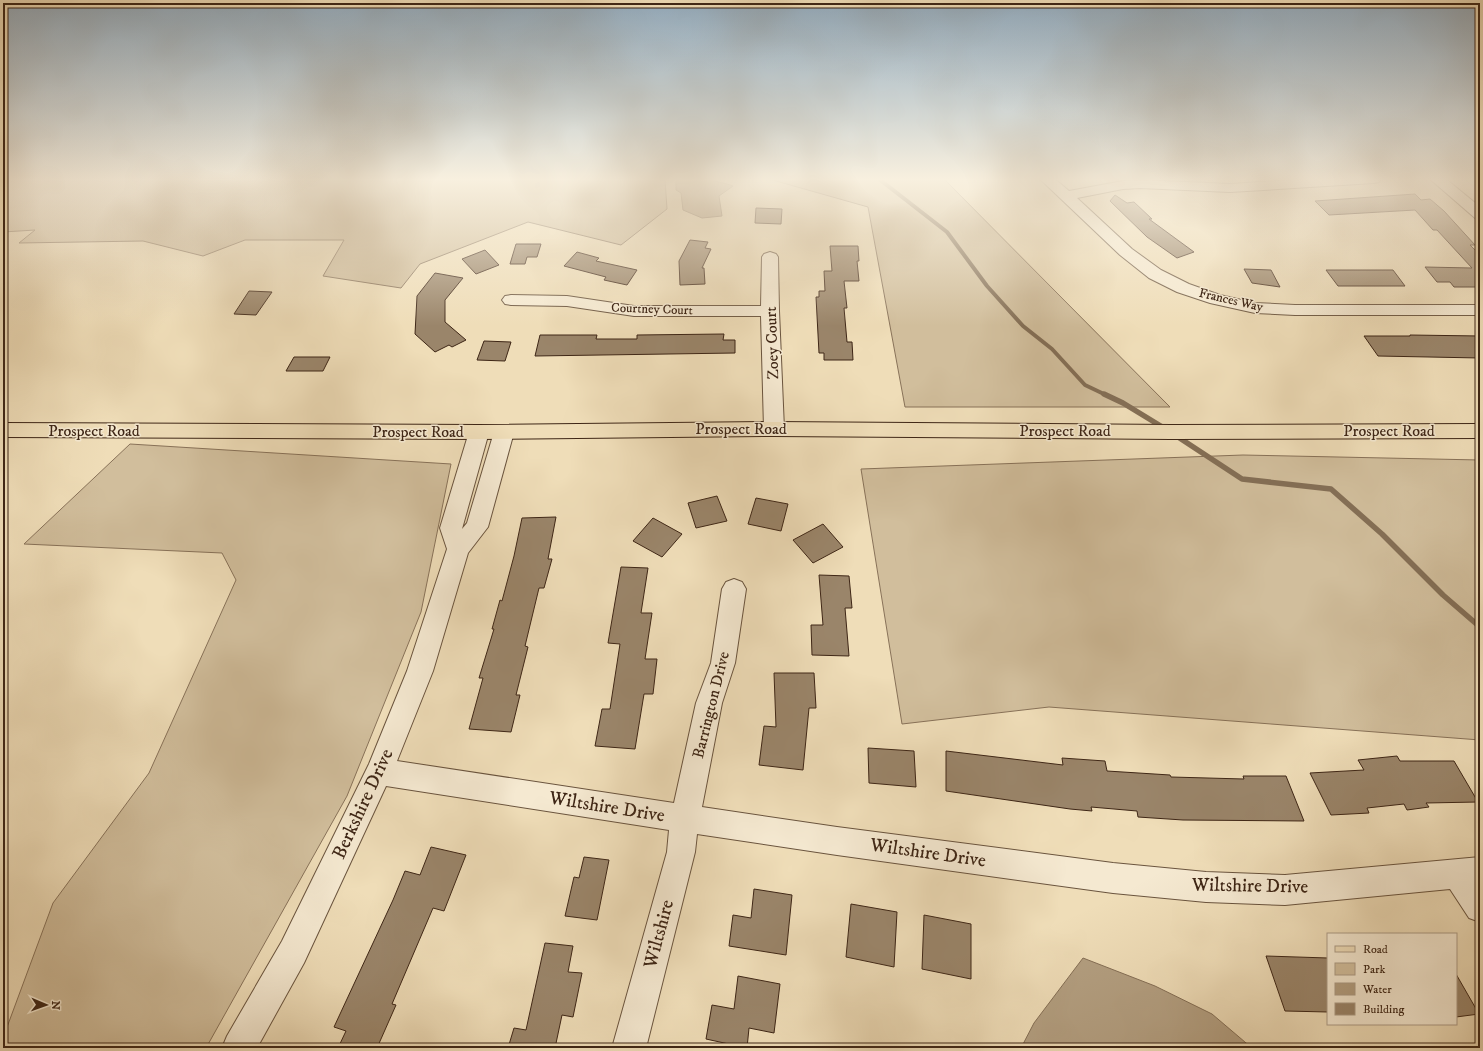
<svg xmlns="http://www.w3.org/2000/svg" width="1483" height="1051" viewBox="0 0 1483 1051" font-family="'IM FELL DW Pica',serif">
	<rect width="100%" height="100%" fill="#efddb8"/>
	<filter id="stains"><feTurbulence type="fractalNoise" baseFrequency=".005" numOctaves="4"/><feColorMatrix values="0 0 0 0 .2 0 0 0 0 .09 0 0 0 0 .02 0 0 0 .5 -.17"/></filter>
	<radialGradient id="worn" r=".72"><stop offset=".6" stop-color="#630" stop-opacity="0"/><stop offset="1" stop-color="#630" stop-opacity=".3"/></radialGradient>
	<g fill="#d1be9c" stroke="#887259">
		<path d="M3 179H665L667 209 621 245 528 222 420 264 401 288 323 276 344 240H245L203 256 143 241 19 243 35 230 3 232Z"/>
		<path d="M769 179H944L1170 407H905L868 207Z"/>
		<path d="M130 444 451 464 421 612 347 796 206 1048H3V1038L53 903 149 773 236 580 222 553 24 544Z"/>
		<path d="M1243 455 1480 460V740L1049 707 902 724 861 469Z"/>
	</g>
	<g fill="#b39f81" stroke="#846f56">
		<path d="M689 179C704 179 719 181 733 186L719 196 722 216 702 218 683 210 681 193 676 190V180Z"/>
		<path d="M1083 958 1155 986 1212 1014 1252 1048H1021L1034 1023Z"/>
	</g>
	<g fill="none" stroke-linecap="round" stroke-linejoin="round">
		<path stroke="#846f56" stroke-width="4" d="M879 179 947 232 987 286 1023 326 1052 349 1085 385 1106 395"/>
		<g stroke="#846f56" stroke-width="5.5">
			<path d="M1104 394 1123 403 1164 428"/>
			<path d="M1175 435 1242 479 1331 489 1382 534 1443 595 1480 627"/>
		</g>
	</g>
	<g fill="#9a856a" stroke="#3e2616">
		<path d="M1415 194 1421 200 1430 199 1444 211 1475 245H1470L1480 255V287H1454L1450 282H1437L1425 267 1472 268 1437 230H1433L1415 210 1329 215 1315 201Z"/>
		<path d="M1115 195 1127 203 1134 202 1152 219H1149L1194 252 1177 258 1147 237 1110 201Z"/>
		<path d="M756 208 782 209 781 224 755 223Z"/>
		<path d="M690 240 708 242 705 248 711 249 702 268H704L705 284 680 285 679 261Z"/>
		<path d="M516 244H541L537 257H527L525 264H510Z"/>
		<path d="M830 246H858L859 261H857L859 281H844L847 308H844L847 342H852L853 360H824V353H819L816 297H819V291H825L824 271H832Z"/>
		<path d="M485 250 499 265 476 274 462 259Z"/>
		<path d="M577 252 599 258 596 261 637 270 627 285 604 280 606 277 564 266Z"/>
		<path d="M1244 269 1271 270 1280 287 1252 283Z"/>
		<path d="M1326 270H1393L1405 286H1338Z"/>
		<path d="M435 273 463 278 445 300V322L466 340 452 347 449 345 435 352 415 334 417 296Z"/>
		<path d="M249 291 272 292 256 315 234 314Z"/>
		<path d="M724 334 723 340H735V353L535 356 540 335H597L596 339H637V335Z"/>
		<path d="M1410 335 1480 336V358L1378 356 1364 336H1410Z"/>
		<path d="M484 341 511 342 505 361 477 360Z"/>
		<path d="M294 357H330L323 371H286Z"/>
		<path d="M717 496 727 521 696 528 688 503Z"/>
		<path d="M756 498 788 504 781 531 748 524Z"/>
		<path d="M556 517 548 559H552L544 588H539L525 646 528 647 516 695H520L511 732 469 729 483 678H479L494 629H492L500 600 502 601 514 556 522 518Z"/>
		<path d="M653 518 682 534 662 557 633 541Z"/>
		<path d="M823 524 843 547 813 563 793 540Z"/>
		<path d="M621 567 648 568 641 613H652L645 659H657L653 694H644L635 749 595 746 602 709H610L620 644 608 643Z"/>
		<path d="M819 575 849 576 852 608H845L849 656 812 655 811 625H823Z"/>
		<path d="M774 673H814L816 708H809L803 770 759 765 764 726 776 727Z"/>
		<path d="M868 748 914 751 916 787 869 783Z"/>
		<path d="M946 751 1063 765 1062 758 1105 761 1107 771 1170 775 1171 777 1244 779 1243 776H1286L1304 821 1183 820 1138 817 1137 811 1091 807 1092 811 1070 809 946 791Z"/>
		<path d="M1397 756 1400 761H1454L1478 802 1426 803 1429 807 1407 810 1404 804 1367 808 1369 813 1331 815 1310 773 1364 770 1358 760Z"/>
		<path d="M431 847 466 855 444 911 433 908 392 1004 396 1005 377 1048H338L346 1031 334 1027 393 900 405 871 420 875Z"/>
		<path d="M584 857 609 860 597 920 565 916 574 877 579 878Z"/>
		<path d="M754 889 792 895 786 955 729 946 733 915 751 918Z"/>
		<path d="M851 904 897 912 894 967 846 957Z"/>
		<path d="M924 915 971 924V979L922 969Z"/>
		<path d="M545 943 573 946 568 972 582 973 573 1017 562 1015 555 1048H508L514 1028 526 1030Z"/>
		<path d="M1266 956 1328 958V1012L1285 1011Z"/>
		<path d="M1456 974 1479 1014 1456 1017Z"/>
		<path d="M738 976 780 984 774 1033 749 1028 747 1048 706 1039 712 1005 734 1009Z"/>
	</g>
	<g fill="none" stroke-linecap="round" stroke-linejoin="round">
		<g stroke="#6a543e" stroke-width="2">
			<g id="minor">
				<path d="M1040 179H1055L1069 191 1123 181 1140 180 1230 184 1309 179H1381L1379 182 1374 183 1230 192 1140 188 1123 189 1077 198 1132 249 1161 270 1189 284 1220 295 1255 303 1295 305H1480V315H1295L1255 313 1210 303 1177 292 1149 278 1120 255Z"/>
				<path d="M1430 179H1446L1480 207V220L1475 218Z"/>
				<path d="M770 252 776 254 778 257 779 311 784 429 781 434 774 436 767 434 764 429 761 316H634L567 306 511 305 505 304 502 300 505 296 511 295 567 296 634 306H761L762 257 764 254Z"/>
				<path d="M479 425 486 427 489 432 462 529 467 523 494 432 497 427 504 425 511 427 514 432 488 527 468 553 433 671 397 761 674 803 696 703 711 663 722 589 726 582 734 579 742 582 746 589 735 663 722 703 702 807 837 827 1113 863 1206 872 1285 875 1480 857V922L1469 918 1450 889 1285 905 1206 902 1113 893 837 855 697 834 695 852 646 1048H612L667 852 669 830 386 786 304 963 257 1048H222L227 1036 282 941 369 764 407 671 447 549 440 528 469 432 472 427Z"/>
			</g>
		</g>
		<g stroke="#3e2616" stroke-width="2">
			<path id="major" d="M774 422 1171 425 1480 424V438L1171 439 774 436 479 439 3 437V423L479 425Z"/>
		</g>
		<use href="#minor" fill="#f5e9d1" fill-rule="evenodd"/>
		<use href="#major" fill="#efddb8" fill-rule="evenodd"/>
	</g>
	<linearGradient id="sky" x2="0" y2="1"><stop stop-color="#93acbf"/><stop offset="0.55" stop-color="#f8f0df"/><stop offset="1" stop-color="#f8f0df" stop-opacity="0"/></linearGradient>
	<rect width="1483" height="326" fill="url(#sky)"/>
	<g text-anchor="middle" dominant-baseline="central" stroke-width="3" stroke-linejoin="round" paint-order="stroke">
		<g font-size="13" fill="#3e2616" stroke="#f5e9d1">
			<text transform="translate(1231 300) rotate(13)">Frances Way</text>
			<text transform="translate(652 309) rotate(2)">Courtney Court</text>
		</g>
		<g font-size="16" fill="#3e2616" stroke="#f5e9d1">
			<text transform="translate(772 343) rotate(-92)">Zoey Court</text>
			<text x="741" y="429">Prospect Road</text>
			<text x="94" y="431">Prospect Road</text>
			<text x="1065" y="431">Prospect Road</text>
			<text x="1389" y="431">Prospect Road</text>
			<text x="418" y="432">Prospect Road</text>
			<text transform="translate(711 705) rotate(-76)">Barrington Drive</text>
		</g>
		<g font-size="19" fill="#3e2616" stroke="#f5e9d1">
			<text transform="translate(363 804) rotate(-65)">Berkshire Drive</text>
			<text transform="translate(607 807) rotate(9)">Wiltshire Drive</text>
			<text transform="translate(928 853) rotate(8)">Wiltshire Drive</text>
			<text transform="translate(1250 886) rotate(1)">Wiltshire Drive</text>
			<text transform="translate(659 934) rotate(-75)">Wiltshire</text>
		</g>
	</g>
	<rect width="1483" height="1051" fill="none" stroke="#efddb8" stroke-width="16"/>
	<rect x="4" y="4" width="1475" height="1043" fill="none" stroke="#3e2616" stroke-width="2"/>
	<rect x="8" y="8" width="1467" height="1035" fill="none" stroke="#3e2616"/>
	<rect x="1327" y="933" width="130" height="92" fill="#f5e9d1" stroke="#ac9b86"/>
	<rect x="1335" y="946" width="20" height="6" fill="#efddb8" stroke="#ac9b86"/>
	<text x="1363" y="953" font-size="12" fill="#3e2616">Road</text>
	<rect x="1335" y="963" width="20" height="12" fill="#d1be9c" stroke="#ac9b86"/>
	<text x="1363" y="973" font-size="12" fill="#3e2616">Park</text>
	<rect x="1335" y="983" width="20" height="12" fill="#b39f81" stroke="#ac9b86"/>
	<text x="1363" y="993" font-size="12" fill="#3e2616">Water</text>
	<rect x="1335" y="1003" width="20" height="12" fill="#9a856a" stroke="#ac9b86"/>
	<text x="1363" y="1013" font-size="12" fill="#3e2616">Building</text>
	<g transform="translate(46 1005) rotate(92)" stroke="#f5e9d1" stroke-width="3" paint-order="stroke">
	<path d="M0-3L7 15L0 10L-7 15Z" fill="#3e2616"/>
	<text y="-6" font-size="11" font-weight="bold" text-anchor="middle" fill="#3e2616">N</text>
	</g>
	<rect width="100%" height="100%" filter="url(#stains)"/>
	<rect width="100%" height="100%" fill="url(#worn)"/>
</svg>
